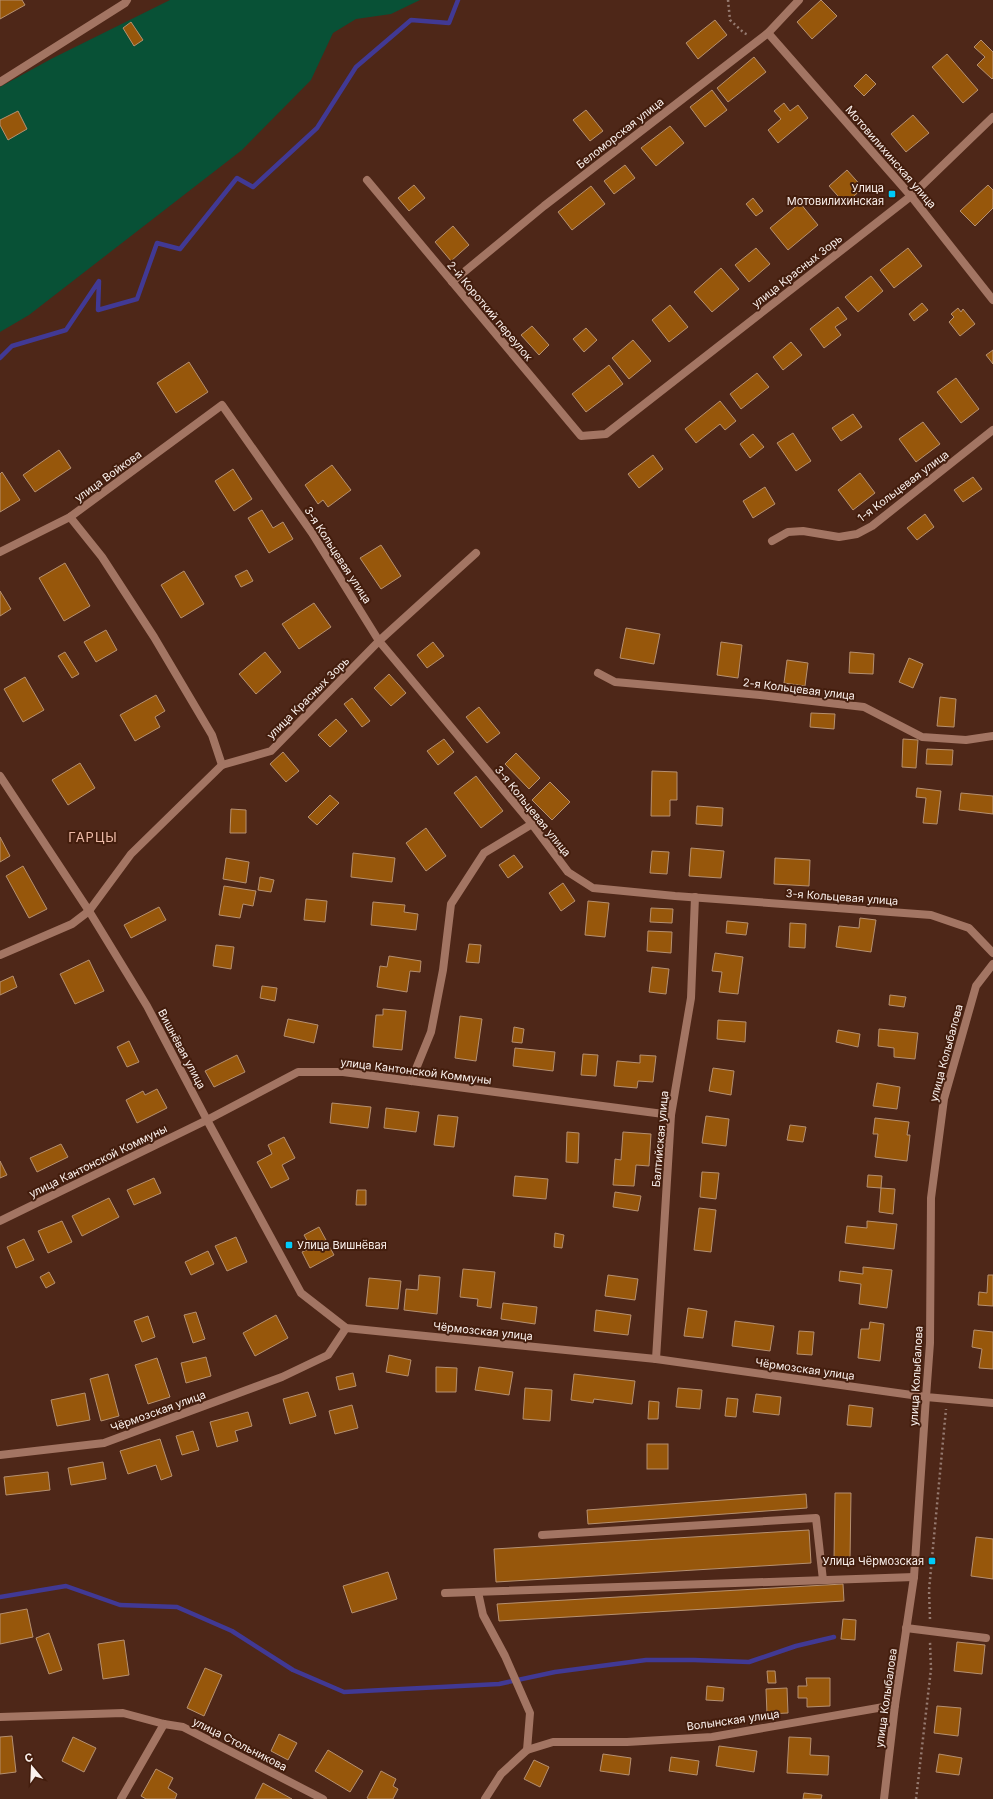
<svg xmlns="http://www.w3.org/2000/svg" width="993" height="1799" viewBox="0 0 993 1799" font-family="Inter,sans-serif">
	<rect width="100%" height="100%" fill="#4e2718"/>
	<path fill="#085136" d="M170 0H420L391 14 356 19 333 33 311 80 242 150 29 315 0 332V87L51 59Z"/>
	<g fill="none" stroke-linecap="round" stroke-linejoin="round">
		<g stroke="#413994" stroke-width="4.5">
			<path d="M0 358 12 346 66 330 99 281 98 310 137 299 157 243 180 249 237 178 253 187 317 128 356 67 411 20 449 23 458 0"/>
			<path d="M0 1597 66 1586 120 1605 177 1607 232 1631 293 1670 344 1692 499 1684 555 1672 646 1660H694L749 1662 796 1646 834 1637"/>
		</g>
	</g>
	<g fill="#97570b" stroke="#b69070">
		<path d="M0 0H22L25 5 0 19Z"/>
		<path d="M821 0 837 16 812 39 797 22Z"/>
		<path d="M715 20 727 35 698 59 686 43Z"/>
		<path d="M131 22 143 40 134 46 123 28Z"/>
		<path d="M981 40 993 52V78L992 79 977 65 985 57 974 47Z"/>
		<path d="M947 54 978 90 963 103 932 67Z"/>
		<path d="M754 57 766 72 728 102 717 88Z"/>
		<path d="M866 74 876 84 864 96 854 86Z"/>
		<path d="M712 90 727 110 705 127 690 107Z"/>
		<path d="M784 103 790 111 798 105 808 118 778 143 768 130 781 119 774 111Z"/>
		<path d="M586 110 603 131 590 141 573 120Z"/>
		<path d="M18 111 27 129 8 140 0 125V120Z"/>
		<path d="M913 115 929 133 906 152 891 134Z"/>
		<path d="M670 126 684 143 656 166 641 148Z"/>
		<path d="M625 165 635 178 614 194 604 181Z"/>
		<path d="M847 170 863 188 845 204 829 186Z"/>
		<path d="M414 185 425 198 409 211 398 198Z"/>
		<path d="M988 185 993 190V208L975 226 960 211Z"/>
		<path d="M591 186 605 204 572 230 558 212Z"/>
		<path d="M753 198 763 211 756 216 746 204Z"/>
		<path d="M800 203 818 225 788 250 770 228Z"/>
		<path d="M453 226 469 245 451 261 435 242Z"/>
		<path d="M756 248 770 264 749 282 735 265Z"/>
		<path d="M908 248 922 266 894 288 880 270Z"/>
		<path d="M721 268 739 289 712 312 694 292Z"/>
		<path d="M871 276 883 291 858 312 845 297Z"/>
		<path d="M922 303 928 310 914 321 909 314Z"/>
		<path d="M670 305 688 327 669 342 652 320Z"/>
		<path d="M838 307 847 319 835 327 841 335 824 348 810 329Z"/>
		<path d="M958 308 961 312 963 309 975 324 960 336 949 322 954 317 951 314Z"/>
		<path d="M532 326 549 345 539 355 521 335Z"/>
		<path d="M586 328 597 340 584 352 573 339Z"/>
		<path d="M633 340 651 361 629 379 612 358Z"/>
		<path d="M791 342 802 355 783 370 773 357Z"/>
		<path d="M993 350V364L986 355Z"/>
		<path d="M189 362 208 392 176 413 157 383Z"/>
		<path d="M609 365 623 384 586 412 572 394Z"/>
		<path d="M757 373 769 387 741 409 730 394Z"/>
		<path d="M956 378 979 409 961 423 937 392Z"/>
		<path d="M720 401 736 421 725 430 720 424 696 443 685 429Z"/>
		<path d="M853 414 862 427 841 441 832 428Z"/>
		<path d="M923 422 940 444 916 462 899 439Z"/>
		<path d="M793 433 811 461 796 471 777 443Z"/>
		<path d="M753 434 764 447 750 458 740 444Z"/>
		<path d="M59 450 71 468 35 492 23 475Z"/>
		<path d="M653 455 663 469 639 488 628 474Z"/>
		<path d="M332 465 351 490 328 507 323 500 318 504 305 485Z"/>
		<path d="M233 469 252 499 234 511 215 481Z"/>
		<path d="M2 472 20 500 0 512V474Z"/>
		<path d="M860 473 875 493 853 510 838 490Z"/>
		<path d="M973 477 982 489 963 502 954 490Z"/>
		<path d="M765 487 775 504 753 518 743 501Z"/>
		<path d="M262 510 273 528 283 522 293 539 269 553 248 518Z"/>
		<path d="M925 514 934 527 917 540 907 528Z"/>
		<path d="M381 545 401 576 381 589 360 558Z"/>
		<path d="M65 563 90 606 64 621 39 578Z"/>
		<path d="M247 570 253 581 241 587 235 576Z"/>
		<path d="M184 571 204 604 181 618 161 585Z"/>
		<path d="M0 591 11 609 0 616Z"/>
		<path d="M314 603 331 627 299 649 282 624Z"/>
		<path d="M626 628 660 634 654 664 620 658Z"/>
		<path d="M106 630 117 650 96 662 84 642Z"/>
		<path d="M433 642 444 656 427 668 417 655Z"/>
		<path d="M721 642 742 645 738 678 717 675Z"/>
		<path d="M65 652 79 674 72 678 58 656Z"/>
		<path d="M265 652 281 672 256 694 239 674Z"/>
		<path d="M850 652 874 654 873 674 849 673Z"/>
		<path d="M909 658 923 664 913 688 899 682Z"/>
		<path d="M787 660 808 663 805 686 784 683Z"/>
		<path d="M389 674 406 693 391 706 374 688Z"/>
		<path d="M25 677 44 710 23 722 4 689Z"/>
		<path d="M156 695 165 711 155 717 160 727 135 741 120 715Z"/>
		<path d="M940 697 956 699 954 727 937 726Z"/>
		<path d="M352 698 370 721 362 727 344 704Z"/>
		<path d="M479 707 500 733 487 743 466 717Z"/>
		<path d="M811 713 835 714 834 729 810 727Z"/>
		<path d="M336 719 347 731 330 747 318 735Z"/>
		<path d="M444 739 454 752 438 765 427 751Z"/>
		<path d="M903 739 918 740 916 768 902 767Z"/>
		<path d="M927 749 953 750 952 765 926 764Z"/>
		<path d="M283 752 299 771 286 782 270 764Z"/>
		<path d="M516 753 540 778 529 789 505 764Z"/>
		<path d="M80 763 95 788 68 805 52 780Z"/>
		<path d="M652 771 677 772V800H670V816H651Z"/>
		<path d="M476 776 503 811 481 828 454 793Z"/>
		<path d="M550 782 570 802 552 820 532 800Z"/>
		<path d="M917 788 941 791 937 824 923 823 926 798 916 797Z"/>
		<path d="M961 793 993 796V814L959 810Z"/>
		<path d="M330 795 339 803 317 825 308 817Z"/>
		<path d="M697 806 723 808 722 826 696 824Z"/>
		<path d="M231 809 246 810V833H230Z"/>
		<path d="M426 828 446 856 426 871 406 843Z"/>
		<path d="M0 837 10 856 0 862Z"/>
		<path d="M691 848 724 851 721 878 689 876Z"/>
		<path d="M652 851 669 852 667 874 650 873Z"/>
		<path d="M353 853 395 858 392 882 351 877Z"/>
		<path d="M514 855 523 867 508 878 499 865Z"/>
		<path d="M226 858 249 862 246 883 223 879Z"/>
		<path d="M775 858 810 860 809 886 774 884Z"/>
		<path d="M23 866 47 909 29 918 6 876Z"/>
		<path d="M260 877 274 880 271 892 258 890Z"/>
		<path d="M563 883 575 901 561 911 549 893Z"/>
		<path d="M224 886 256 891 253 906 243 904 240 918 219 915Z"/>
		<path d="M306 899 327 901 325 922 304 920Z"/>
		<path d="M588 901 609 903 605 937 585 935Z"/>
		<path d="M373 902 405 905 404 912 418 914 416 930 371 925Z"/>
		<path d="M159 907 166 920 131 938 124 925Z"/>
		<path d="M651 908 673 909 672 923 650 922Z"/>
		<path d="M860 918 876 920 871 952 836 947 839 926 859 928Z"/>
		<path d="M727 921 748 923 746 935 726 933Z"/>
		<path d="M790 923 806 924 805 948 789 947Z"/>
		<path d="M648 931 672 932 671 953 647 951Z"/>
		<path d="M469 944 481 945 479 963 466 962Z"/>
		<path d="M216 945 234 947 231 969 213 966Z"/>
		<path d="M715 953 743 957 738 994 719 992 722 972 712 971Z"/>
		<path d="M389 956 421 961 420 972 410 971 407 992 377 987 380 966 387 967Z"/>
		<path d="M89 960 104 991 75 1004 60 974Z"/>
		<path d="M652 967 669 969 666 994 649 992Z"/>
		<path d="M13 976 17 987 0 995V982Z"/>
		<path d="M262 986 277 988 275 1001 260 998Z"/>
		<path d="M890 995 906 997 904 1007 889 1005Z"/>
		<path d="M383 1009 406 1011 402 1050 373 1047 376 1015H383Z"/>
		<path d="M460 1016 482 1019 476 1061 455 1058Z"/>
		<path d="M288 1019 318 1025 314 1043 284 1036Z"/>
		<path d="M718 1020 746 1022 745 1042 717 1039Z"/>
		<path d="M514 1027 524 1029 522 1043 512 1042Z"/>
		<path d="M879 1029 918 1033 915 1059 894 1057V1048L878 1046Z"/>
		<path d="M838 1030 860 1034 858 1047 836 1042Z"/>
		<path d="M129 1041 139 1062 127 1067 117 1047Z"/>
		<path d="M515 1048 555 1052 553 1071 513 1066Z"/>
		<path d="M583 1054 598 1055 596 1076 581 1075Z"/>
		<path d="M237 1055 245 1072 214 1087 205 1071Z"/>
		<path d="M640 1055 656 1056 653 1082 638 1081 637 1088 614 1086 617 1061 640 1063Z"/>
		<path d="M713 1068 734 1071 731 1095 709 1091Z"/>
		<path d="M877 1083 900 1087 897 1109 873 1106Z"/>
		<path d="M157 1089 167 1108 137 1123 126 1100 143 1091 145 1095Z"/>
		<path d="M332 1103 371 1107 368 1128 330 1123Z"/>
		<path d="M386 1108 419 1112 416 1132 384 1128Z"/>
		<path d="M438 1115 458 1117 454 1147 434 1145Z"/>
		<path d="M706 1116 729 1119 726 1146 702 1143Z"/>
		<path d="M875 1118 909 1122 907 1135H910L907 1161 875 1157 878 1134H873Z"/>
		<path d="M790 1125 806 1127 803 1142 787 1140Z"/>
		<path d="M567 1132 579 1133 578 1163 566 1162Z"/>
		<path d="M623 1132 651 1134 649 1166 636 1165 634 1186 613 1185 615 1159 621 1160Z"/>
		<path d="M284 1137 295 1158 282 1165 289 1179 271 1188 257 1162 272 1154 268 1145Z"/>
		<path d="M61 1144 68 1157 37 1172 30 1158Z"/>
		<path d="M0 1161 7 1175 0 1178Z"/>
		<path d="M702 1172 719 1173 716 1199 700 1197Z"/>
		<path d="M868 1175 882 1176 881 1188 867 1187Z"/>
		<path d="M515 1176 548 1179 546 1199 513 1196Z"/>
		<path d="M154 1178 161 1193 134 1205 127 1190Z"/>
		<path d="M881 1188 895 1189 893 1214 879 1212Z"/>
		<path d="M357 1190H366V1205H356Z"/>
		<path d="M615 1192 641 1196 638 1211 613 1207Z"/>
		<path d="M109 1198 119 1217 82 1236 72 1216Z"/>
		<path d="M699 1208 716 1210 711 1252 694 1250Z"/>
		<path d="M62 1221 72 1242 48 1253 38 1231Z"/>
		<path d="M867 1221 897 1224 894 1249 845 1243 847 1226 867 1228Z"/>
		<path d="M319 1227 334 1255 310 1268 302 1252 311 1248 304 1235Z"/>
		<path d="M555 1233 564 1235 562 1248 554 1247Z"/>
		<path d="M236 1237 247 1262 227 1271 215 1246Z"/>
		<path d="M24 1239 34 1260 16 1268 7 1247Z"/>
		<path d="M208 1251 214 1264 191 1275 185 1262Z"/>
		<path d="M863 1267 892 1270 887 1308 859 1304 861 1284 839 1281 840 1271 863 1274Z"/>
		<path d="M463 1269 495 1272 491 1308 477 1306 478 1299 460 1297Z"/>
		<path d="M49 1272 55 1283 46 1288 40 1277Z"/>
		<path d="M419 1275 440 1277 437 1314 404 1310 406 1289 418 1290Z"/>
		<path d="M608 1275 638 1279 635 1300 605 1296Z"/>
		<path d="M988 1275H993V1306L978 1305 979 1292 987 1293Z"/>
		<path d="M369 1278 401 1281 398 1309 366 1306Z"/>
		<path d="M503 1303 537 1307 535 1324 501 1319Z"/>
		<path d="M688 1308 707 1311 703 1338 684 1336Z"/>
		<path d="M596 1310 631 1315 628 1335 594 1331Z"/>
		<path d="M196 1312 205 1339 193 1343 184 1315Z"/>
		<path d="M276 1315 288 1338 255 1356 243 1333Z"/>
		<path d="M148 1316 155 1337 142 1342 134 1321Z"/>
		<path d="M735 1321 774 1326 770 1351 732 1346Z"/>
		<path d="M870 1322 884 1324 880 1361 858 1358 861 1329H869Z"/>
		<path d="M974 1330 993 1332V1369L979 1368 982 1349 972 1347Z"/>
		<path d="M799 1331 814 1332 812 1355 797 1354Z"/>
		<path d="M389 1355 411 1360 408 1376 386 1372Z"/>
		<path d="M206 1357 211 1376 186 1383 181 1363Z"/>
		<path d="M157 1358 170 1397 148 1404 135 1365Z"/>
		<path d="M436 1367 457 1368 456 1392H436Z"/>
		<path d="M479 1367 513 1372 509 1395 475 1390Z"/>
		<path d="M353 1373 356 1386 339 1390 336 1377Z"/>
		<path d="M108 1374 119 1416 101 1421 90 1379Z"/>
		<path d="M574 1374 635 1381 632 1404 594 1399 593 1403 571 1400Z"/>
		<path d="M525 1388 552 1390 550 1421 523 1419Z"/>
		<path d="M678 1388 702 1390 700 1409 676 1407Z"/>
		<path d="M308 1392 316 1416 290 1424 283 1399Z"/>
		<path d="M85 1393 90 1420 57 1426 51 1400Z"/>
		<path d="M756 1394 781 1397 779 1415 753 1412Z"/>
		<path d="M727 1398 738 1399 736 1417 725 1416Z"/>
		<path d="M649 1401 659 1402 658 1419H648Z"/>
		<path d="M352 1405 358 1428 335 1434 329 1411Z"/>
		<path d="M849 1405 873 1408 871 1427 847 1425Z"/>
		<path d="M248 1412 252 1426 235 1431 238 1441 217 1447 210 1422Z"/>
		<path d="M193 1431 199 1450 182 1455 176 1436Z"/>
		<path d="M160 1439 172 1476 161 1480 156 1465 128 1474 120 1451Z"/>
		<rect x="647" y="1444" width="21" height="25"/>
		<path d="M103 1462 106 1479 71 1485 68 1468Z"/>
		<path d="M48 1472 50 1490 6 1495 4 1477Z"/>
		<path d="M835 1493H851L850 1560H834Z"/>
		<path d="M806 1494 807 1508 588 1524 587 1510Z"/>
		<path d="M809 1530 811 1563 496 1582 494 1549Z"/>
		<path d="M976 1537 993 1539V1579L971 1576Z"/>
		<path d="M388 1572 397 1599 352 1613 343 1586Z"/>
		<path d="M843 1584 844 1601 499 1621 497 1604Z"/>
		<path d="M27 1609 33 1637 0 1644V1614Z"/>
		<path d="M843 1619 856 1620 855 1640 841 1639Z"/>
		<path d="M49 1633 62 1670 49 1674 36 1638Z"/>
		<path d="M124 1640 129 1675 103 1679 98 1644Z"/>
		<path d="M957 1642 985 1645 982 1674 954 1671Z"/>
		<path d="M205 1668 222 1675 204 1716 187 1708Z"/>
		<path d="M767 1671H775L776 1683H768Z"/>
		<path d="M806 1678H830V1706L807 1707V1698H798V1686H807Z"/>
		<path d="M707 1686 724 1688 723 1701 706 1700Z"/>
		<path d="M787 1688 788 1713 767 1714 766 1689Z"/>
		<path d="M937 1706 961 1708 958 1736 934 1733Z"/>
		<path d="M279 1734 297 1743 288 1760 271 1751Z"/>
		<path d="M12 1736 16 1772 0 1774V1737Z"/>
		<path d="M73 1737 96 1748 84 1772 62 1761Z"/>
		<path d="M789 1737 811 1738 810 1755 829 1756 828 1775 787 1773Z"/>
		<path d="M719 1746 757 1751 754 1772 716 1766Z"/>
		<path d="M328 1750 363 1771 350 1792 315 1771Z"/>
		<path d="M603 1754 631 1758 629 1775 600 1771Z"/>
		<path d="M939 1754 962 1758 959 1775 936 1772Z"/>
		<path d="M671 1757 699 1761 697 1775 669 1771Z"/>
		<path d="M534 1760 549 1767 540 1787 524 1779Z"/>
		<path d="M156 1769 173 1778 168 1788 177 1794 175 1799H146L141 1796Z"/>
		<path d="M381 1771 396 1779 393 1786 398 1789 393 1799H369L367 1798Z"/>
		<path d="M263 1783 292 1799H255Z"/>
		<path d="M804 1793 822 1795 821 1799H803Z"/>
	</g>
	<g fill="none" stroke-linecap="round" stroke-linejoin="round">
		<g stroke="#967b71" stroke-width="2.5" stroke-dasharray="2 3" stroke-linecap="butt">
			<path d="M728 0 730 20 744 33 749 35"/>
			<path d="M930 1619 929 1590 946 1409"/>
			<path d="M916 1799 931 1669 930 1642"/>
		</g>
		<g stroke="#a37563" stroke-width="8">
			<path d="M542 1535 816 1518 823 1580"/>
			<path d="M478 1592 483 1615 505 1656 530 1713 527 1750"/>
			<path d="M445 1593 914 1577"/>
			<path d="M906 1628 986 1638"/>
		</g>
		<g stroke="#a37563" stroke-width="8">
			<path d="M768 33 911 196 993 300"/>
			<path d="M0 82 125 3 127 0"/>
			<path d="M367 180 581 436 606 434 911 196 993 117"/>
			<path d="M452 282 544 206 768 33 799 0"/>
			<path d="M70 517 102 557 154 637 212 735 222 765"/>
			<path d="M772 541 788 532 803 531 839 537 857 534 872 526 993 430"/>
			<path d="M0 552 70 517 222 405 312 533 379 641 532 824 568 872 593 888 675 896 931 915 969 928 993 953"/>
			<path d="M598 673 615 682 760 695 864 707 922 737 966 740 993 736"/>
			<path d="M0 776 89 911 147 1006 207 1120 298 1072H343L671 1115"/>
			<path d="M0 955 72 924 89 911 131 854 222 765 271 751 379 641 476 553"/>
			<path d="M993 964 976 986 944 1099 931 1198 930 1343 926 1397 993 1403"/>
			<path d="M411 1081 431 1032 443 970 451 904 484 853 532 824"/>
			<path d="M656 1359 671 1115 691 998 695 897"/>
			<path d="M0 1455 104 1443 282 1377 328 1355 346 1328"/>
			<path d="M0 1717 123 1713 164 1724 183 1727 323 1799"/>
			<path d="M121 1799 164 1724"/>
			<path d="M485 1799 501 1774 527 1750 553 1742H627L712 1737 895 1705"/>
		</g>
		<path stroke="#a37563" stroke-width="8" d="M0 1221 207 1120 301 1293 346 1328 656 1359 926 1397 914 1577 895 1705 884 1799"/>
	</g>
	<g fill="#00cbf9" stroke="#431d0d" stroke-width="1.5">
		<rect x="888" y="190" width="8" height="8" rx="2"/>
		<rect x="285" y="1241" width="8" height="8" rx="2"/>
		<rect x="928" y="1557" width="8" height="8" rx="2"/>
	</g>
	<g text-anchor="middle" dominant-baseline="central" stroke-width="4" stroke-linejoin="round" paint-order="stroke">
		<g font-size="11" fill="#fbf1ed" stroke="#431d0d">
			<text transform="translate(620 133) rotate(-38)">Беломорская улица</text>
			<text transform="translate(891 157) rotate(49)">Мотовилихинская улица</text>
			<text transform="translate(797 271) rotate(-38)">улица Красных Зорь</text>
			<text transform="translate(490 311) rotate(50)">2-й Короткий переулок</text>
			<text transform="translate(108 476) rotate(-36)">улица Войкова</text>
			<text transform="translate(903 486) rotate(-37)">1-я Кольцевая улица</text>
			<text transform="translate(338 555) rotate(57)">3-я Кольцевая улица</text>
			<text transform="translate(799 689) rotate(7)">2-я Кольцевая улица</text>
			<text transform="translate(308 698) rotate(-45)">улица Красных Зорь</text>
			<text transform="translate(533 811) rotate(51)">3-я Кольцевая улица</text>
			<text transform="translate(842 897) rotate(4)">3-я Кольцевая улица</text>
			<text transform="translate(182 1049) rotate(62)">Вишнёвая улица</text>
			<text transform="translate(946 1053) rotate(-75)">улица Колыбалова</text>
			<text transform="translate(416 1071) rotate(7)">улица Кантонской Коммуны</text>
			<text transform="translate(660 1139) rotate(-85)">Балтийская улица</text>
			<text transform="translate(98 1161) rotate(-26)">улица Кантонской Коммуны</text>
			<text transform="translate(483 1331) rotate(6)">Чёрмозская улица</text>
			<text transform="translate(805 1369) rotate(8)">Чёрмозская улица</text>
			<text transform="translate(916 1376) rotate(-87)">улица Колыбалова</text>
			<text transform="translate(158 1411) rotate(-20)">Чёрмозская улица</text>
			<text transform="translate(886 1698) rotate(-82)">улица Колыбалова</text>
			<text transform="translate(733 1720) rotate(-8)">Волынская улица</text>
			<text transform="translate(240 1744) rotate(27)">улица Стольникова</text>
		</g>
		<g font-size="11" fill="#fbf1ed" stroke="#431d0d" text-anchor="end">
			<text x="884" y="188">Улица<tspan x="884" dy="13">Мотовилихинская</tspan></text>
			<text x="297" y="1245" text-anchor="start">Улица Вишнёвая</text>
			<text x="924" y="1561">Улица Чёрмозская</text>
		</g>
		<g font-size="13" letter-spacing="1" fill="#eebba8" stroke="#431d0d">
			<text x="93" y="837">ГАРЦЫ</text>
		</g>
	</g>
	<g transform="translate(32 1767) rotate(341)" stroke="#431d0d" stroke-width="3" paint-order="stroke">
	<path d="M0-3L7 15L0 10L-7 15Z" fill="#fbf1ed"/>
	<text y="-6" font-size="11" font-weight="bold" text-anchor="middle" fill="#fbf1ed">С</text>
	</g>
</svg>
